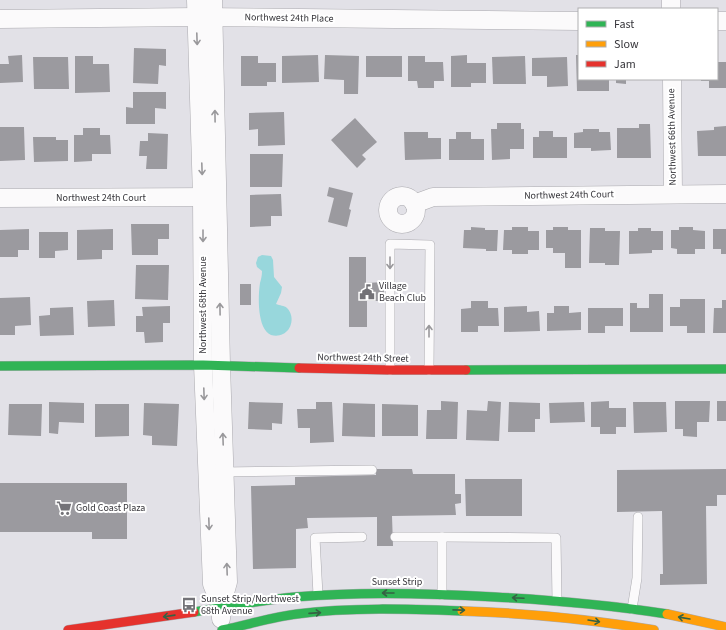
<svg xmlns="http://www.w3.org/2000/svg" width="726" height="630" viewBox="0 0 726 630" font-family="'Source Sans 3',sans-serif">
	<rect width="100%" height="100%" fill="#e2e1e7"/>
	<path fill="#98d7dc" d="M262 255 271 256 273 260 274 277 282 287 281 293 276 304C280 306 284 305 287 308 295 316 292 330 283 334 279 336 275 336 271 335 257 329 258 296 260 283 261 279 262 276 262 271L257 267 256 263 258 257Z"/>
	<g fill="#9b9a9f">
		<path d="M134 48 166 49V66L159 65 158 84 133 83Z"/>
		<path d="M22 55 23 82 0 83V64H9L8 56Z"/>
		<path d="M318 55 319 82 282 83V56Z"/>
		<path d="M325 55 359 56 358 94H344V80L324 79Z"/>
		<path d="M467 55V63H486V83H471V87H451V56Z"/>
		<path d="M576 55H579V79H609V91H577Z"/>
		<path d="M75 56H93V64H109L110 92 75 93Z"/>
		<path d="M241 56H258V63H276V82H267V86H241Z"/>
		<rect x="366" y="56" width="36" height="21"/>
		<path d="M408 56H425V62H443L444 81H434V88H418L417 81H408Z"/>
		<path d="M525 56 526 84H493L492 57Z"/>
		<path d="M33 57H68L69 89H34Z"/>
		<path d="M567 57 568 86 547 87V76H532V58Z"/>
		<path d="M717 62H726V88H709V81H701V79H717Z"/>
		<path d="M616 79H626V84L616 83Z"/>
		<path d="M133 92H166V109L155 108V124H126V107L133 108Z"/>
		<path d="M284 112 285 145 258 146V129L249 130V113Z"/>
		<path d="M355 118 377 142 362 155 366 159 357 168 331 140Z"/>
		<path d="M497 123H521V129H524V149H510V159L492 160 491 129H497Z"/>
		<path d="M639 124H650L651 158H617V128H639Z"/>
		<path d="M726 126V156H698L697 131 714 130V127Z"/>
		<path d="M0 127H24L25 160 0 161Z"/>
		<path d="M83 128H100V135H110L111 154H92V161L74 162V135H83Z"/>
		<path d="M583 129H599V132H610L611 150 591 151V148H574V133L583 132Z"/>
		<path d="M539 131H553V137H567V158H533V137H539Z"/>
		<path d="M404 132H428V138H441V159L405 160Z"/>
		<path d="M456 132H471V139H484V160H449V139H456Z"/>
		<path d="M148 133 168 134 167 169H146L147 156H139L140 141H148Z"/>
		<path d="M33 137H56V140H68V161L34 162Z"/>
		<path d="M250 154H283L282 187H250Z"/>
		<path d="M329 187 353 193 349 209 351 210 347 227 328 222 334 198 327 196Z"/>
		<path d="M281 194 282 216H271V226L250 227V195Z"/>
		<path d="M131 224H169V239H158V255H132Z"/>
		<path d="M471 227 485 228V230H498L497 251H486V249L463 248 464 230H471Z"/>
		<path d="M512 227H528V231H539V250H528V254H512V250H503L504 230H512Z"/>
		<path d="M553 227H568V230H581V268H565V253H553V248H546V230H553Z"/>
		<path d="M679 227H693V230L705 231V249H695V254H677V249L671 248V230H679Z"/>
		<path d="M590 228H605V231H620L619 265H605V263H589Z"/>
		<path d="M638 228H651V231H663V250H652V253L629 254V231H638Z"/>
		<path d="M29 229V250H18V257H0V230Z"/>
		<path d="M113 229V250H102V259L77 260V230Z"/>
		<path d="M713 229H726V254H721V249H713Z"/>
		<path d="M39 232H68V250L55 251V258H39Z"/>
		<path d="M349 257H366V283L384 282V301H367V327H349Z"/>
		<path d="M136 265H169L168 300 135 299Z"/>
		<rect x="240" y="284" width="11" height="21"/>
		<path d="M649 294H663V332H630V303H637V308H649Z"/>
		<path d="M30 297 31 325 15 326V335H0V298Z"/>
		<path d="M680 299H705V333H687V326H670V307H680Z"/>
		<path d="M114 300 115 326 88 327 87 301Z"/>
		<path d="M722 300H726V333H713L714 308H722Z"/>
		<path d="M471 301H488V308H498L499 326H478V332H461V309L471 308Z"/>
		<path d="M170 306V323H163V342L145 343 144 332H136V316H143L142 307Z"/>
		<path d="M527 306V312L539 311 540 331 504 332V307Z"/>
		<path d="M554 306H569V313L581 312V330L547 331V313H554Z"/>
		<path d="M73 307 74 335 40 336 39 316 50 315V308Z"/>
		<path d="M588 308H623V326H605V333H588Z"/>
		<path d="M441 401 458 402 457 439H426L427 410H441Z"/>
		<path d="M488 401 501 402 499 441 466 440 467 410 487 411Z"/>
		<path d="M609 401V408H626V427H616V434H600V427H591V402Z"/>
		<path d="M675 401H710L709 422H697V437L683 436V429H675Z"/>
		<rect x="717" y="401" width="9" height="20"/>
		<path d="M49 402 84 403V423L59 422 58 434 49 433Z"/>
		<path d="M249 402 283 403 282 424 272 423V430L248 429Z"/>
		<path d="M316 402H332L334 442 310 443V428H298L297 409H316Z"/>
		<path d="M509 402 540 403V419H535V432H508Z"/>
		<path d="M584 402 585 422 550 423 549 403Z"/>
		<path d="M633 402H666L667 432 634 433Z"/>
		<path d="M144 403 179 404 177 446 152 445V436L143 435Z"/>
		<path d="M343 403 375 404V437L342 436Z"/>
		<path d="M9 404H42L41 436 8 435Z"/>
		<path d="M95 404H129V436L95 437Z"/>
		<path d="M382 404 418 405V436H382Z"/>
		<path d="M376 469H412L413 474H455V494H461V503L455 504 456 515 392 516 393 546H377V517L307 518 308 528 296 529V568L253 569 251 486 295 485V477L376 475Z"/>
		<path d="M726 469V495H717V506H706L707 584 660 585V574H663L662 511 617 512V470Z"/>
		<path d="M465 479H522V516H466Z"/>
		<path d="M0 483H127V539H92V532H0Z"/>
	</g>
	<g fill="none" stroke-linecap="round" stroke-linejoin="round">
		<g stroke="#abaaaf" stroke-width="10">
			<g id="lane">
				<path d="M390 370V244L430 245 429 370"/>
				<path d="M223 472 372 470"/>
				<path d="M395 537H442V595"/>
				<path d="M442 537 556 538 557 601"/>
				<path d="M318 595 315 538 362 537"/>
				<path d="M632 609 637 578 638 517"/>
			</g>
		</g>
		<g stroke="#abaaaf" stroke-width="19">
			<g id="street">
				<path d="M196 0 202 197 203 365 212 584 221 607"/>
				<path d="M213 0 221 365 228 582 221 607V619"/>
				<path d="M671 9V0"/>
				<path d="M0 19 197 17 579 21"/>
				<path d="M717 21H726"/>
				<path d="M672 79 673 194"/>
				<circle cx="402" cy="210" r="14"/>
				<path d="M0 198 213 197"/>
				<path d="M414 204 433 197 726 194"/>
			</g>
		</g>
		<g stroke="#abaaaf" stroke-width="10">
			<g id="fast">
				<path d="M0 366 203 365 299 368"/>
				<path d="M466 370 726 369"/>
				<path d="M194 612C228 607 261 600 295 597 362 591 429 593 495 597 553 600 610 605 667 614"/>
				<path d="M222 630C247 625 272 617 297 614 351 607 407 609 462 611"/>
			</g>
		</g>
		<g stroke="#abaaaf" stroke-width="10">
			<g id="slow">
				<path d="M462 611C526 613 590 619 654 630"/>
				<path d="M667 614 726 627"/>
			</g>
		</g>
		<g stroke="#abaaaf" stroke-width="10">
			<g id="jam">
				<path d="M299 368 390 370H466"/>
				<path d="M68 630 194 612"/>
			</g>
		</g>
		<use href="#lane" stroke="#fbfafb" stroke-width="9"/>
		<use href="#street" stroke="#fbfafb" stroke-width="18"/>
		<use href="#fast" stroke="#30b455" stroke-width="9"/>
		<use href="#slow" stroke="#ff9f0a" stroke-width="9"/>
		<use href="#jam" stroke="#e5322d" stroke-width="9"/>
	</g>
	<defs><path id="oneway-shaft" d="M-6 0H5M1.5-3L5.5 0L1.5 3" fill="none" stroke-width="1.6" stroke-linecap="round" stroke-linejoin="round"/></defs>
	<g stroke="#99989b">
		<use href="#oneway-shaft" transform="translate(197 39) rotate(88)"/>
		<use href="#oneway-shaft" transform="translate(215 116) rotate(-91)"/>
		<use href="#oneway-shaft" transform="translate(202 169) rotate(88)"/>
		<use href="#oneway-shaft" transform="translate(203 236) rotate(90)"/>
		<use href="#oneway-shaft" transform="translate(390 263) rotate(90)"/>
		<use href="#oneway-shaft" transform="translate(220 309) rotate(-91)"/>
		<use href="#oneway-shaft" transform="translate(429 331) rotate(-90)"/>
		<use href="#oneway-shaft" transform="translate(204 394) rotate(88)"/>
		<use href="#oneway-shaft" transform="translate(223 439) rotate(-92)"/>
		<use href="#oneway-shaft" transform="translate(209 524) rotate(88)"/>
		<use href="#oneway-shaft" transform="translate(227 569) rotate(-92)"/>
	</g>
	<g stroke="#356244">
		<use href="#oneway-shaft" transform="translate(388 593) rotate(-180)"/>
		<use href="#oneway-shaft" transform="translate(518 598) rotate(-177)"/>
		<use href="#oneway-shaft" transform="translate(459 610) rotate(1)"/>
		<use href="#oneway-shaft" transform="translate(315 613) rotate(-4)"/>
		<use href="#oneway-shaft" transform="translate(169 616) rotate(172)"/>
		<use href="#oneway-shaft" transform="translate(684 618) rotate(-170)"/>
		<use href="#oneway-shaft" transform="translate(594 621) rotate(9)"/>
	</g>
	<defs>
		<g id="civic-bare" transform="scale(1.2)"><path d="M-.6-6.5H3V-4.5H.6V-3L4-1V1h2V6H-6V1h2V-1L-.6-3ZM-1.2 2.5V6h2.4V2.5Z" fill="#737277" stroke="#fff" stroke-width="2.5" paint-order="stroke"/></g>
		<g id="supermarket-bare" transform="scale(1.2)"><path d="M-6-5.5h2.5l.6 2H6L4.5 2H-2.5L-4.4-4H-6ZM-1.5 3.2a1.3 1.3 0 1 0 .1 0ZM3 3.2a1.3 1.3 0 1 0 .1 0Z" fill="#737277" stroke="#fff" stroke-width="2.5" paint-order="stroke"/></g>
		<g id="bus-bare" transform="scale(1.2)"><path d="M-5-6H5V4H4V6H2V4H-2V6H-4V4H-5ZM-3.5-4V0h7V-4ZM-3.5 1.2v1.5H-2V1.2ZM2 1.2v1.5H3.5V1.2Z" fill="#737277" stroke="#fff" stroke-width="2.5" paint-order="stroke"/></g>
	</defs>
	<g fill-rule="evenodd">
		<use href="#civic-bare" x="367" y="292"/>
		<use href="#supermarket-bare" x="64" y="508"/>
		<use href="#bus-bare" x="189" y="605"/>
	</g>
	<g text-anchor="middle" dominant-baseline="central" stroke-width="4" stroke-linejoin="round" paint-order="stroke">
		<g font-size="10" fill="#37363b" stroke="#fff">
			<text transform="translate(289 18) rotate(1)">Northwest 24th Place</text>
			<text transform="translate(672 137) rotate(-91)">Northwest 66th Avenue</text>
			<text transform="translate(569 195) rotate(-1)">Northwest 24th Court</text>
			<text x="101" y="198">Northwest 24th Court</text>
			<text transform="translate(203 305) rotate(-90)">Northwest 68th Avenue</text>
			<text transform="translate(363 358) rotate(1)">Northwest 24th Street</text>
			<text x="397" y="582">Sunset Strip</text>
		</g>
		<g font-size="10" fill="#37363b" stroke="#fff" text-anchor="start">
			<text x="379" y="286">Village<tspan x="379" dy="12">Beach Club</tspan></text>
			<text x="76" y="508">Gold Coast Plaza</text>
			<text x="201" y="599">Sunset Strip/Northwest<tspan x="201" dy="12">68th Avenue</tspan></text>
		</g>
	</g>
	<rect x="578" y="8" width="140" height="72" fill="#ffffff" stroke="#afafb1"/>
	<rect x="586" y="21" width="20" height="6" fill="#30b455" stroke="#afafb1"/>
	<text x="614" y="28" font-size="12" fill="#37363b">Fast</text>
	<rect x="586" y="41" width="20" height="6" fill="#ff9f0a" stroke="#afafb1"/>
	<text x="614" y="48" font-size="12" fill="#37363b">Slow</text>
	<rect x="586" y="61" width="20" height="6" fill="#e5322d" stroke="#afafb1"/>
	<text x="614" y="68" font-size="12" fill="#37363b">Jam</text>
</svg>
